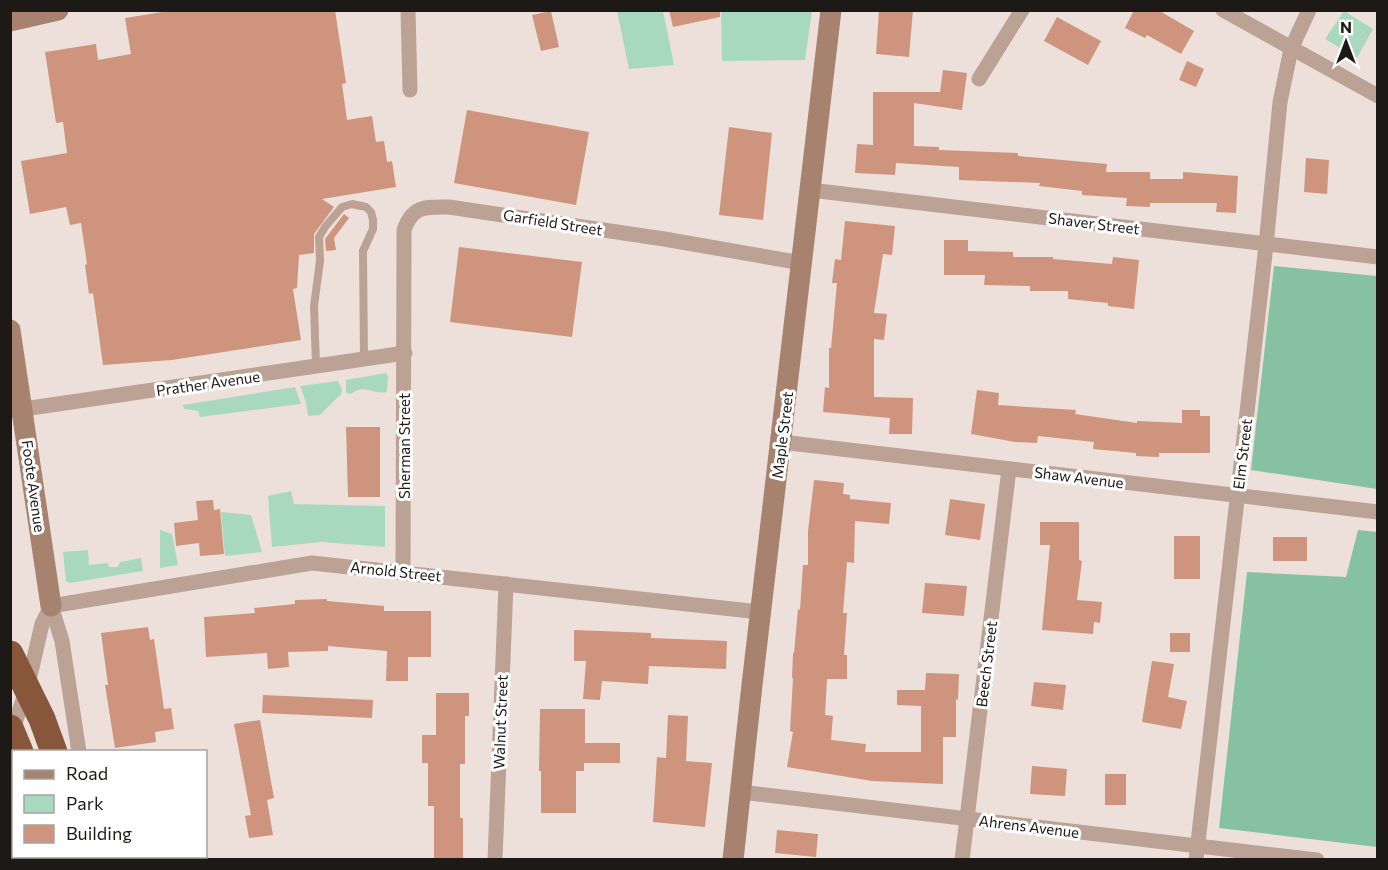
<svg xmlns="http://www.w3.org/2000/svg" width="1388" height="870" viewBox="0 0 1388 870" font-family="Commissioner,sans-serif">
	<rect width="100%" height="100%" fill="#ede0db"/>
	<g fill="#a8d9be">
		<path d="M617 11H663L674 65 629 69Z"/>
		<path d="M721 11H812L805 60 722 61Z"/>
		<path d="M1344 11 1373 29 1357 58 1325 39Z"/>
		<path d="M386 373 388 377 387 392C373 395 364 383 351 394L346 393V380Z"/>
		<path d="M338 381 342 390 341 394 320 415 308 416 306 402 300 386Z"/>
		<path d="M295 387 301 404 200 417 198 411 184 409 183 405Z"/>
		<path d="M291 491 294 504 385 506V547L321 542 272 547 268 496Z"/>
		<path d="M221 512 251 515 262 552 225 556Z"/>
		<path d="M160 530 172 534 178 565 160 568Z"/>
		<path d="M88 550 89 565 108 563 109 567H118L120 562 141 558 143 571 69 583 66 581 63 552Z"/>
	</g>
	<g fill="#86c2a2">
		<path d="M1274 266 1377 276V489L1251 470Z"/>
		<path d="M1358 530 1377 532V847L1219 828 1247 572 1346 577Z"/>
	</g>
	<g fill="#ce947d">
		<path d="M175 10H335L346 83 342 84 347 120 372 116 376 142 384 141 387 162 392 161 396 187 322 199 334 207 314 234V253L299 255 297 288 293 289 301 340 172 360 103 365 93 293 89 294 85 265 87 264 81 223 70 225 66 207 30 214 21 161 67 153 63 122 56 123 45 52 96 44 98 60 131 54 125 18Z"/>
		<path d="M669 10H720V17L673 27Z"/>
		<path d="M879 10H913L909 57 876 54Z"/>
		<path d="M1134 10H1158L1194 31 1181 54 1147 35 1145 38 1125 28Z"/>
		<path d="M551 11 559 47 541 51 532 15Z"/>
		<path d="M1057 17 1101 41 1088 65 1044 41Z"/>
		<path d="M1187 61 1204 69 1196 87 1179 80Z"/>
		<path d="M943 70 967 73 962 110 914 103V146L939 147V150L1018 153V156L1107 164 1106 172H1150V179H1183V172L1238 176 1236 213 1216 212 1217 203H1150V207L1126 206 1127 198 1082 195V191L1039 186 1040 183 959 180V167L896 163 895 175 855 173 857 144 873 145V92H940Z"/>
		<path d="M467 110 589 132 576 205 454 183Z"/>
		<path d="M729 127 772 133 763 220 719 215Z"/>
		<path d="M1306 158 1329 160 1327 194 1304 192Z"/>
		<path d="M344 214 349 218 334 238 336 250 326 251 325 239Z"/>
		<path d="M845 221 895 226 892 255 883 254 874 313 887 314 884 340 874 339V397L913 398 912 434H889L890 418 823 412 825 387 829 388V348H831L837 283H832L835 259 841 260Z"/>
		<path d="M944 240H968V251L1013 252V257H1053V259L1112 264 1113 257 1139 260 1134 309 1108 306V303L1068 299V291H1030V286L984 285 985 275H944Z"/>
		<path d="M459 247 582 262 572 337 450 322Z"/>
		<path d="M977 390 999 393 998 405 1076 410 1075 414 1137 423V421L1182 423V410H1200V416H1210V453H1159V457L1136 456V453L1093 449 1094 442 1038 436 1037 443 1015 442 971 434Z"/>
		<path d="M346 427H380V497H348Z"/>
		<path d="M814 480 844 483 843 494 850 495V499L891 503 889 524 855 521 854 563 847 562 843 613H847L844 655H847V679H827L825 715 833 716 831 740 866 744 865 752H921V706L897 705V690H925L926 673 959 674 958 700 956 699V737H943V784L872 781 787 767 793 732 790 731 793 678H792L793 653H794L798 609 800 610 803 565H808V531Z"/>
		<path d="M950 499 985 504 980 540 945 535Z"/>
		<path d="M213 500 214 510 220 509 224 554 200 556 199 543 176 546 174 523 198 520 196 501Z"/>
		<path d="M1040 522H1079V560L1082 561 1077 600 1102 602 1100 623 1094 622 1093 634 1042 630 1050 545H1040Z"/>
		<rect x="1174" y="536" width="26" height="43"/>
		<rect x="1273" y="537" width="34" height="24"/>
		<path d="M925 583 967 586 964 616 922 613Z"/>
		<path d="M327 599V601L384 606V611H431V657H408V681H386L387 651 328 646V651L288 652 289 667 268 669 267 653 206 657 204 617 255 613 254 608 295 604V600Z"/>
		<path d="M148 627 150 640 154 639 164 709 171 708 174 729 155 732 156 742 115 748 105 685H108L101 633Z"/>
		<path d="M574 630 651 633V638L727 641 726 669 649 666 648 684 602 681 600 700 583 699 586 661H574Z"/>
		<rect x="1170" y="633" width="20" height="19"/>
		<path d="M1152 661 1174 664 1168 697 1187 701 1181 729 1142 722Z"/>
		<path d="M1034 682 1066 685 1063 710 1031 706Z"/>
		<path d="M436 693H469V716H465V764H460V818H463V860H434V806H428V763H422V735H436Z"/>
		<path d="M263 695 373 700 372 718 262 713Z"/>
		<path d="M540 709H585V743H620V763H584V771H576V813H541V771H539Z"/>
		<path d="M668 715 688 716 686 761 712 763 705 827 653 822 657 757 666 758Z"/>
		<path d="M260 720 274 798 267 800 273 835 249 838 245 816 251 815 234 724Z"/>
		<path d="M1032 766 1067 769 1065 796 1030 794Z"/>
		<rect x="1105" y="774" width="21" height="31"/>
		<path d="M777 830 818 834 816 857 775 853Z"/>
	</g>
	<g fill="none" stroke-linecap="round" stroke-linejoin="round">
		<path stroke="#bba295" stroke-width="8" d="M316 366 314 306 320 261 319 237 325 227 342 207 352 204 366 207 371 212 373 220V229L363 251 364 359"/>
		<g stroke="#bba295" stroke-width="15">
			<path d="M408 10 410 90"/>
			<path d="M1223 10 1378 96"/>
			<path d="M979 79 1022 10"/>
			<path d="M810 190 1378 257"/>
			<path d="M10 411 405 353"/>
			<path d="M781 442 1378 512"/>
			<path d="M403 572 404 230C413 205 426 207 449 207L664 239 802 263"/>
			<path d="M51 606 312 563 760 612"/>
			<path d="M51 606 62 641 79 752"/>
			<path d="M12 731 27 689 42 624 51 606"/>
			<path d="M741 792 1317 860"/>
			<path d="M495 860 506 584"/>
			<path d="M962 860 1009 469"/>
			<path d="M1196 860 1266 245 1280 102 1291 49 1309 10"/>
		</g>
		<g stroke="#a6826f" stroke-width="21">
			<path d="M10 21 58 10"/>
			<path d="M10 330 51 606"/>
			<path d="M733 860 752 685 831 10"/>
		</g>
		<g stroke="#88573b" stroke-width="27">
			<path d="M10 654 42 719 54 752"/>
			<path d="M10 728 20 752"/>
			<path d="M55 856 56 860"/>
			<path d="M90 856V860"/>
		</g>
	</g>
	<g text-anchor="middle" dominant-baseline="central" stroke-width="6" stroke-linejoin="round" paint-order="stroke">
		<g font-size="15" fill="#1d1917" stroke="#fff">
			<text transform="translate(553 222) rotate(9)">Garfield Street</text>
			<text transform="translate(1094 223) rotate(7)">Shaver Street</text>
			<text transform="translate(208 383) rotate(-8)">Prather Avenue</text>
			<text transform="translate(782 435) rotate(-83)">Maple Street</text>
			<text transform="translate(404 446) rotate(-90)">Sherman Street</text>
			<text transform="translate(1242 454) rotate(-83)">Elm Street</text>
			<text transform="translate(1079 477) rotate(7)">Shaw Avenue</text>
			<text transform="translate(34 486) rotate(82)">Foote Avenue</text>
			<text transform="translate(396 571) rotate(6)">Arnold Street</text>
			<text transform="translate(986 664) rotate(-83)">Beech Street</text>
			<text transform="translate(500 722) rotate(-88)">Walnut Street</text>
			<text transform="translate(1029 826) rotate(7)">Ahrens Avenue</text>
		</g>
	</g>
	<rect width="1388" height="870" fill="none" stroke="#1d1917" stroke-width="24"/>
	<rect x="12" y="750" width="195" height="108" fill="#ffffff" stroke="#a5a3a2" stroke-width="1.5"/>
	<rect x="24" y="770" width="30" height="9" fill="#a6826f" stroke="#a5a3a2" stroke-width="1.5"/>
	<text x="66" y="780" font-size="18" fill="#1d1917">Road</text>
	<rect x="24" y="795" width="30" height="18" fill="#a8d9be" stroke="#a5a3a2" stroke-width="1.5"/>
	<text x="66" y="810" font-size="18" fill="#1d1917">Park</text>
	<rect x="24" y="825" width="30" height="18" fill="#ce947d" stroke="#a5a3a2" stroke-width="1.5"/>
	<text x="66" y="840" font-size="18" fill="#1d1917">Building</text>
	<g transform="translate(1346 42)" stroke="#ffffff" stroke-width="4.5" paint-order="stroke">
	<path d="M0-4.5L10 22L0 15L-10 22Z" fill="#1d1917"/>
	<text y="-9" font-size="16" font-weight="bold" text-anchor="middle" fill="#1d1917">N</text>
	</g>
</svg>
